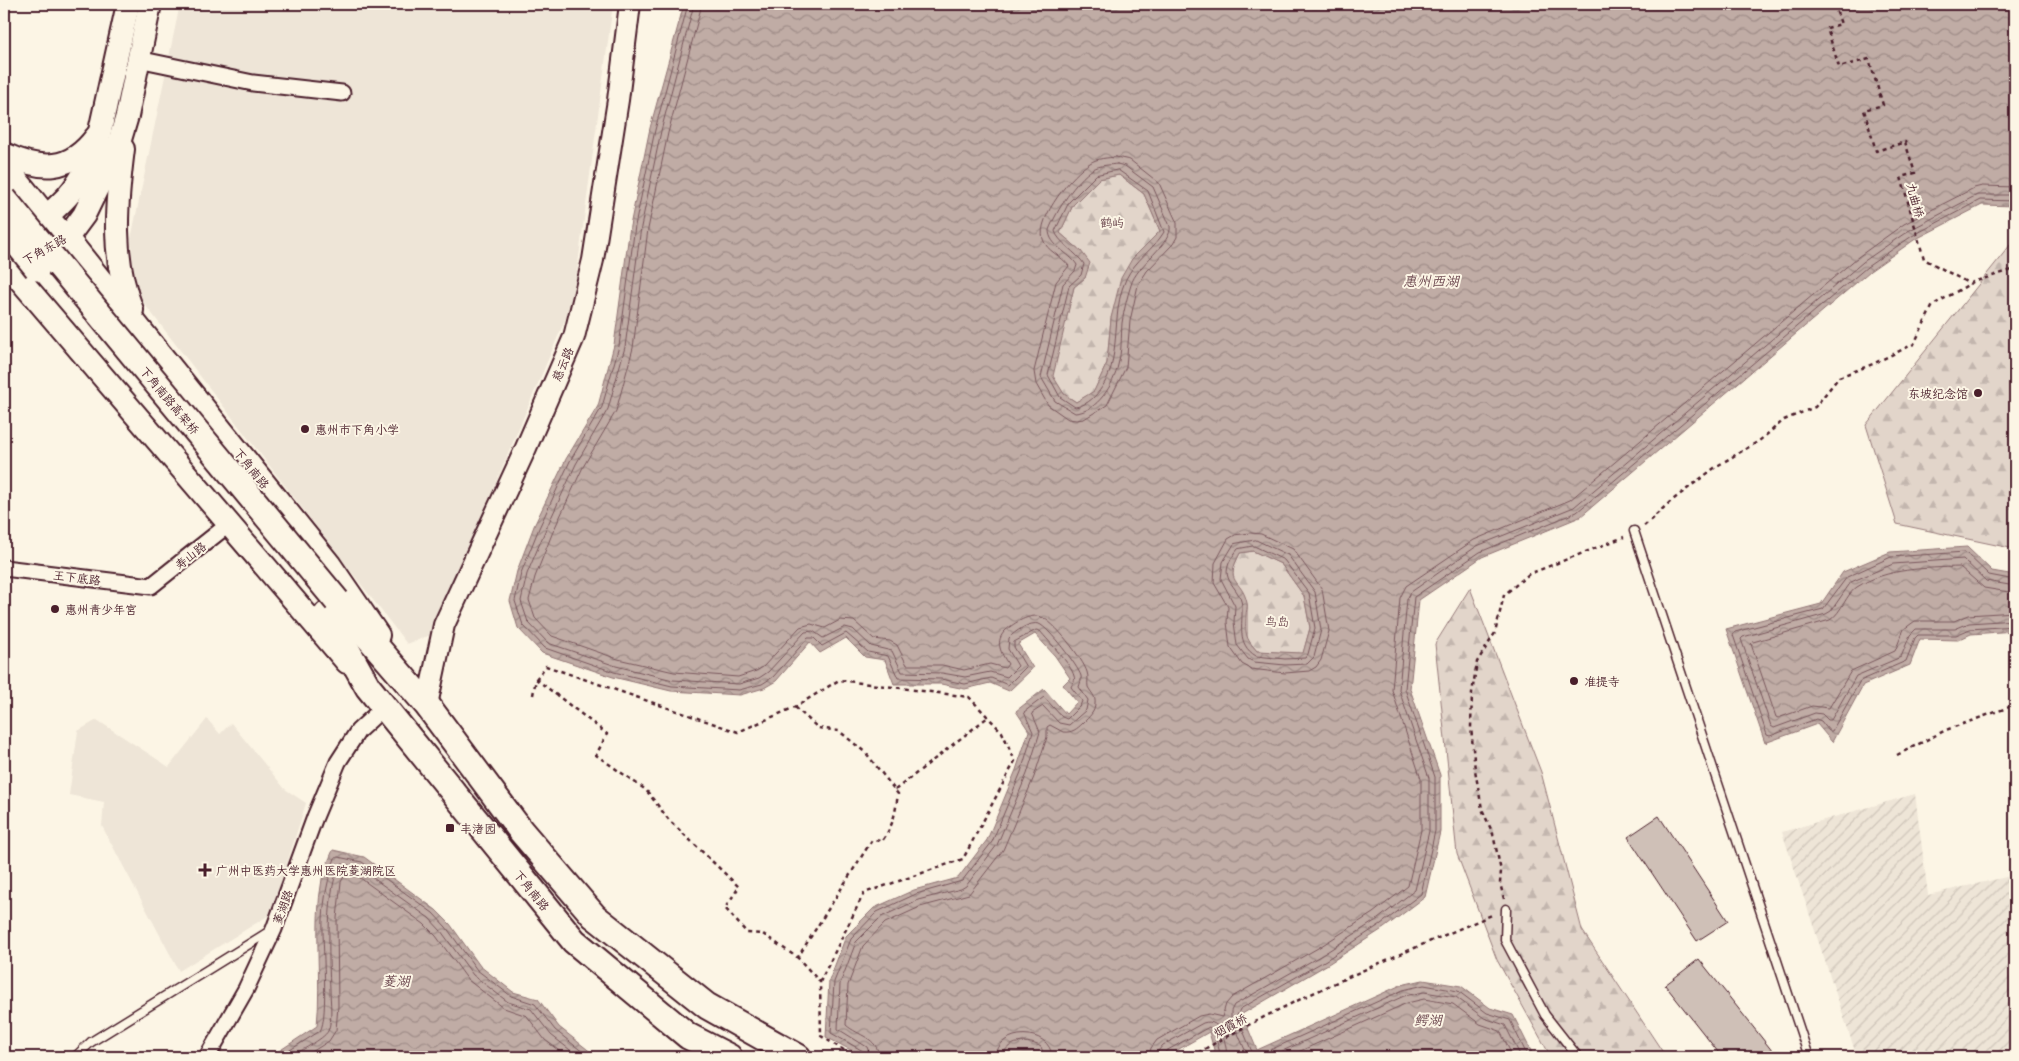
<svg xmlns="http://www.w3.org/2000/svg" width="2019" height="1061" viewBox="0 0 2019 1061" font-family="'Playpen Sans','LXGW WenKai TC',sans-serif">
	<defs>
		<pattern id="industrial-furrows" width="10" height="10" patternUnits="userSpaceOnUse" patternTransform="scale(1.25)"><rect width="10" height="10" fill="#eee5d7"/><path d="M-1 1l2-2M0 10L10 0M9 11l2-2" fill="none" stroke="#cec4b9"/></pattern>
		<pattern id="forest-firs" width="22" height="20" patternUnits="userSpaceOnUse" patternTransform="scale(1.25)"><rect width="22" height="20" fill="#e2d5ca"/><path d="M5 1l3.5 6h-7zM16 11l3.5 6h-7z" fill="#c3b6ae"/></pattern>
		<pattern id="water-waves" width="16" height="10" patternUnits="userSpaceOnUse" patternTransform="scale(1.25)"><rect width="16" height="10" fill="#c0aca5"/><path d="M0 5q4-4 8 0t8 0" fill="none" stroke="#9e8b87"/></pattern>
	</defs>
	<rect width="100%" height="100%" fill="#fcf5e5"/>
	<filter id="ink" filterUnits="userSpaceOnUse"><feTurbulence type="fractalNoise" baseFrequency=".02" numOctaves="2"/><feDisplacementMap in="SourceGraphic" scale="10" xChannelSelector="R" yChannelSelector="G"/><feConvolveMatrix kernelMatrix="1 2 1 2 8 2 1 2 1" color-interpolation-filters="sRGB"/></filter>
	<g filter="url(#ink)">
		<g fill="#eee5d7">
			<path d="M180 4H613L573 301 431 635 407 644 133 289 131 239Z"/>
			<path d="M207 719 220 734 231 723 285 789 306 803 271 914 179 971 102 826 104 802 69 795 78 731 97 720 169 767Z"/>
		</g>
		<path fill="url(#industrial-furrows)" d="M1915 794 1928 895 2015 875V1057H1857L1782 832Z"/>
		<g fill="url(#forest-firs)" stroke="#967a7a">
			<path d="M1119 175 1144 194 1160 231 1132 259 1111 318 1107 363 1094 392 1076 402 1064 394 1052 376 1074 287 1085 278 1081 251 1060 233 1073 205 1099 179Z"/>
			<path d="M2015 239V549L1897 524 1866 425Z"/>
			<path d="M1253 551 1281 564 1304 596 1310 628 1303 654 1257 651 1247 639V604L1232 578 1234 566 1240 553Z"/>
			<path d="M1470 588 1541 772 1582 930 1666 1057H1551L1497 960 1457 854 1435 644Z"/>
		</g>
		<g fill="url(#water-waves)" stroke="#917474" fill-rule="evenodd">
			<path d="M684 4H2015V206L1982 205 1914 240 1870 271 1580 517 1482 557 1419 600 1410 689 1440 775V832L1425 897 1384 928 1328 964 1242 1014 1257 1050 1401 985 1423 980 1461 986 1490 1008 1513 1015 1534 1057H1216L1209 1032 1165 1057H1038L1030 1054 980 1057H864L826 1037 829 981 846 936 874 908 914 890 958 878 987 840 1016 770 1029 731 1016 711 1044 689 1066 714 1077 702 1063 685 1070 678 1055 656 1035 634 1018 644 1033 668 1009 691 990 683 965 689 941 684H894L885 660 865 657 846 638 820 653 810 642 776 681 764 688 740 695 671 691 613 677 542 653 518 628 510 601 517 571 534 526 566 459 598 406 614 345 630 226 650 128ZM1119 175 1144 194 1160 231 1132 259 1121 278 1111 318 1107 363 1094 391 1076 402 1064 394 1053 376 1074 287 1085 278 1090 263 1081 251 1060 233 1073 205 1099 179ZM1253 551 1281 564 1304 596 1310 628 1303 653 1257 651C1245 638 1245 633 1246 615 1246 612 1248 607 1247 603 1242 578 1223 585 1240 553Z"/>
			<path d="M1967 547 1992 571 2015 575V631L1971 634 1958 640 1920 639 1910 665 1863 685 1832 742 1817 724 1765 743 1726 629 1821 604 1843 572 1890 552Z"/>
			<path d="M333 850 364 857 436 910 450 924 480 966 513 992 538 999 559 1027 597 1057H270L317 1026C322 977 313 928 322 879 324 870 329 860 333 850Z"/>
		</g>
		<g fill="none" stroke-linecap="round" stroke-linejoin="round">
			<g stroke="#79575c" stroke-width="1">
				<path d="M688 4 655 130 635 226 619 346 602 407 570 461 539 528 521 573 515 601 523 625 545 648 614 672 672 686 739 690 762 684 773 677 808 638H814L822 646 846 633 868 652 888 656 898 678 941 679 965 684 991 678 1008 685 1026 667 1014 647V642L1036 630 1040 631C1049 642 1071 664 1074 676 1076 680 1072 684 1071 687L1082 701 1080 706 1067 719 1062 717 1044 697 1024 712 1033 732 1021 772 992 842 962 881 916 894 877 912 851 939 834 982 831 1033 863 1051 865 1057"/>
				<path d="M694 4 661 131 641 227 625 347 608 409 576 464 545 531 527 574 521 601 528 622 548 643 616 666 673 680 739 684 759 678 768 672 805 632 813 631 823 638 845 627 853 629 871 646 892 651 902 672 942 673 965 677 990 672 1007 677 1018 666 1008 649 1009 638C1014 632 1030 621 1039 624 1048 627 1078 666 1081 676 1082 680 1080 683 1079 687L1088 700 1086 710 1069 725 1059 723 1043 706 1032 713 1040 732 1027 774 997 845 966 886 961 889 918 900 881 917 856 942 840 984 838 1029 867 1047 871 1057"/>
				<path d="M702 4 668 133 648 229 633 348 616 411 583 467 552 534 535 577 529 600 535 618 552 636 618 659 674 672 738 677 756 671 763 667 800 627 811 624 825 628 840 620 854 621 874 639 890 641 897 645 907 665H942L964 670 990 664 1005 668 1008 664C1001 653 994 641 1006 630 1014 623 1030 613 1041 617 1053 620 1083 659 1087 672 1089 677 1087 683 1088 687 1091 693 1096 696 1095 704 1095 712 1089 717 1083 723 1077 729 1072 733 1063 732L1050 725 1047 727V737L1034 777 1003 850 969 894 920 907 885 923 863 946 848 985 846 1025C858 1036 878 1037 879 1057"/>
				<path d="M1116 157 1130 160 1159 183 1177 223V237L1173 244 1147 271 1138 285 1130 321 1126 367 1107 405 1084 419 1076 420 1068 419 1048 405 1036 384 1034 371 1056 282 1069 266C1062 256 1046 251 1043 239 1036 218 1073 173 1090 163 1097 158 1108 158 1116 157Z"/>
				<path d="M1117 164 1125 166 1153 187 1170 226C1173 243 1136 265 1131 285 1127 297 1124 310 1122 323 1121 336 1122 351 1118 365 1114 384 1097 412 1075 413L1055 401 1041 377 1063 284 1075 271 1077 265C1070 253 1049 246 1049 230 1057 210 1075 181 1093 169 1100 165 1110 165 1117 164Z"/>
				<path d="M1118 170 1148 191 1164 232C1154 249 1135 260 1126 279 1114 305 1118 336 1112 363 1109 380 1094 405 1075 407L1060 397 1048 375 1069 286 1081 275 1084 264C1078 254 1057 241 1055 231L1069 202 1096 175Z"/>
				<path d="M1251 533 1261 534 1293 549 1322 589 1329 631 1321 660 1316 667 1309 671 1285 673 1251 669 1242 664 1230 647 1227 622 1228 607 1214 583 1215 563 1228 539 1235 535Z"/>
				<path d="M1256 540 1288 555 1315 592 1321 630 1314 657 1307 664 1285 665 1254 662 1248 659 1237 645 1234 622 1235 606 1221 579 1223 562 1234 544Z"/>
				<path d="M1254 546 1284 560 1309 593 1315 628 1308 654 1305 658 1285 659 1256 656C1236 644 1243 625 1242 606 1240 583 1212 581 1238 549Z"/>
				<path d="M2015 580 1989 575 1965 552 1891 557 1847 577 1823 609 1735 632 1733 635 1767 735 1770 736 1816 719 1821 721 1829 731H1832L1860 681 1906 661 1915 638 1918 635H1956L1970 629 2015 626"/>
				<path d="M2015 586 1986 581 1963 559 1893 564 1851 582 1831 611 1826 614 1743 637 1741 639 1771 726 1774 728 1815 713 1822 714 1828 720H1831L1856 676 1901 657 1910 635 1916 629H1955L1969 623 2015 620"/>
				<path d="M2015 593 1984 588 1960 567C1925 568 1887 568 1857 587 1846 594 1842 612 1830 620L1753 642 1751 644 1776 717 1778 718 1812 706 1829 708 1851 671 1895 651 1904 629 1915 621H1954L1968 615 2015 612"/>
				<path d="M279 1057 320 1031C329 1018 322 939 323 919 324 898 328 878 335 858L338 857 362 862 433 913 446 927 477 970 511 996 535 1004 555 1030 589 1057"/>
				<path d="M290 1057C298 1052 324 1039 328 1031 333 1019 330 1001 330 989 329 965 325 879 342 864L359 868 429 918 441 931 473 975 508 1002 531 1009 551 1035 579 1057"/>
				<path d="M304 1057 329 1041 336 1030 338 1006 337 918 341 882 346 873 356 875 424 924 436 936 468 980 504 1008 527 1016 545 1040 567 1057"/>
				<path d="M996 1057C997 1027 1051 1027 1052 1057"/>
				<path d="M1003 1057C1005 1040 1029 1039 1041 1047L1045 1057"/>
				<path d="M1149 1057 1151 1048 1157 1040 1199 1016 1209 1014 1222 1017 1226 1004 1232 997 1318 948 1373 913 1408 886 1421 830V779L1392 690 1400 598 1406 586 1474 540 1570 500 1858 257 1904 224 1974 188 1982 186 2015 187"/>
				<path d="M1157 1057 1158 1051 1163 1045 1203 1023C1222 1017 1226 1043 1227 1057"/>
				<path d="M1163 1057 1166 1051 1209 1027 1214 1031 1221 1057"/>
				<path d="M1248 1057 1231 1017V1011L1234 1005 1322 955 1378 919 1415 890 1429 831V778L1399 690 1407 599 1411 592 1477 546 1574 507 1863 262 1908 231 1977 195H2015"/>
				<path d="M1269 1057 1404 996 1424 992 1456 997 1484 1018 1505 1025 1521 1057"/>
				<path d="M1287 1057 1407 1003 1424 999 1453 1004 1480 1024 1500 1031 1513 1057"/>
				<path d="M1528 1057 1510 1020 1487 1013 1458 991 1424 985 1403 990 1259 1055 1252 1052 1237 1016 1240 1009 1326 960 1381 924 1421 894 1435 831V777L1405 689 1414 597 1480 552 1577 512 1867 267 1912 236 1980 200 2015 201"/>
			</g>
		</g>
		<g fill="#cfc0b7" stroke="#4a1f2b">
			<path d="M1659 816 1728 921 1697 941 1628 837Z"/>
			<path d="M1699 959 1777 1057H1722L1665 985Z"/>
		</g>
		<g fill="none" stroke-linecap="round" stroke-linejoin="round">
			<g stroke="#4a1f2b" stroke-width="11">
				<g id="service">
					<path d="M1634 531 1809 1057"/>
					<path d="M1506 909 1505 940 1545 1015 1578 1057"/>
					<path d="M75 1057 91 1042 270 931"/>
				</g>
			</g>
			<g stroke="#4a1f2b" stroke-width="19">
				<g id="minor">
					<path d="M138 59 253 83 342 93"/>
					<path d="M4 568 151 586 229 524"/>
					<path d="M207 1057 246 989 274 929 315 817 338 762 358 731 384 707"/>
				</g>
			</g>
			<g stroke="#4a1f2b" stroke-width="24">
				<path id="tertiary" d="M427 705 444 625 525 450 574 337 593 260 618 100 630 4"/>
			</g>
			<g stroke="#4a1f2b" stroke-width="26">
				<g id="secondary">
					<path d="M123 149C116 204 111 258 132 310"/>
					<path d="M4 154C41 171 70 172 96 137"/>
					<path d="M4 164 46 216 67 238 330 565 378 635"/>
					<path d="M37 229C45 217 51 213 61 203 78 187 91 163 98 140L128 4"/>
					<path d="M54 245 67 238 84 215 119 143 127 116 150 4"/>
					<path d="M4 261 347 662"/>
				</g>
			</g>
			<g stroke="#4a1f2b" stroke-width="29">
				<g id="primary">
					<path d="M337 601 427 705 521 831 594 916 707 1006 798 1057"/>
					<path d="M327 614 368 687 574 941 688 1036 729 1057"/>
				</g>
			</g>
			<g stroke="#4a1f2b" stroke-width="2.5" stroke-dasharray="4 4" stroke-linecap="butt">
				<path d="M1834 4 1841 24 1827 28 1839 67 1869 59 1883 105 1864 110 1876 151 1905 142 1915 173 1901 177 1924 259 1970 284"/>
				<path d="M1644 526 1670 502 1717 466 1759 441 1784 420 1815 407 1839 377 1873 364 1914 344 1933 305 1973 282 2015 269"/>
				<path d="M536 679 607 734 596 755 646 790 669 820 739 887 725 908 747 933 763 934 798 958 820 982 821 1036 855 1057"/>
				<path d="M533 695 536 679 546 666 738 732 795 707 839 680 969 697 1002 732 1015 761 963 859 864 893 820 982"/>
				<path d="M795 707 818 728 839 731 866 753 898 794C895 814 894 824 882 841L872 840 798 957"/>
				<path d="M1897 755 1946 730 2015 705"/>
				<path d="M895 790 988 717"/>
				<path d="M1504 899 1500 883 1501 871 1493 834 1482 809 1475 770 1471 727 1472 693 1477 662 1495 633 1504 595 1529 574 1624 537"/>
				<path d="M1191 1057C1287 1000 1392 958 1494 914"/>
			</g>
			<use href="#service" stroke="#fcf5e5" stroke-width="8"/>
			<use href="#minor" stroke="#fcf5e5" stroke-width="15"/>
			<use href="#tertiary" stroke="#fcf5e5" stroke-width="20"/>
			<use href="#secondary" stroke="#fcf5e5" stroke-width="22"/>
			<use href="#primary" stroke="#fcf5e5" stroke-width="25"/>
			<g stroke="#4a1f2b" stroke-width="29" stroke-linecap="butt">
				<g id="primary-bridge">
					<path d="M4 199 337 601"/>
					<path d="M4 227 37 268"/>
				</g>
			</g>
			<use href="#primary-bridge" stroke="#fcf5e5" stroke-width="25"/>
		</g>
	</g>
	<g fill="#4a1f2b" stroke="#fcf5e5" stroke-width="2">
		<circle cx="1978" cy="393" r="5"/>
		<circle cx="305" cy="429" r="5"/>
		<circle cx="55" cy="609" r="5"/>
		<circle cx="1574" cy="681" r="5"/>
		<rect x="445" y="823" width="10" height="10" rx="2.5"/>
		<path d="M202.5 862.5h5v5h5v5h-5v5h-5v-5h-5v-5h5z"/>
	</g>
	<g text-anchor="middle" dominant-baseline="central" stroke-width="4" stroke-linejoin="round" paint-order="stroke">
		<g font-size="12" fill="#4a1f2b" stroke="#fcf5e5">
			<text transform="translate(1916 200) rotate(75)">九曲桥</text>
			<text transform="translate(44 249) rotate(-30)">下角东路</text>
			<text transform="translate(562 364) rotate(-67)">慈云路</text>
			<text transform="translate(170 400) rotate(50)">下角南路高架桥</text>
			<text transform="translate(252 468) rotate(51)">下角南路</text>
			<text transform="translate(190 555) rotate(-38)">寿山路</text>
			<text transform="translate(77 577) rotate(7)">王下底路</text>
			<text transform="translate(532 890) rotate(51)">下角南路</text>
			<text transform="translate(282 907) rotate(-70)">菱湖路</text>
			<text transform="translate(1230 1025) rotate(-29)">烟霞桥</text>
		</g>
		<g font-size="12" fill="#704c53" stroke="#fcf5e5">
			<text x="1112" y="222">鹤屿</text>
			<text x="1277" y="621">鸟岛</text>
		</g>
		<g font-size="12" fill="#4a1f2b" stroke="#fcf5e5" text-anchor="start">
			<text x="1968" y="393" text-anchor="end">东坡纪念馆</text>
			<text x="315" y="429">惠州市下角小学</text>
			<text x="65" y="609">惠州青少年宫</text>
			<text x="1584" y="681">准提寺</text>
			<text x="460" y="828">丰渚园</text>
			<text x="216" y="870">广州中医药大学惠州医院菱湖院区</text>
		</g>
		<g font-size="14" font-style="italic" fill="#6d4950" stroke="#fcf5e5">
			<text x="1431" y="280">惠州西湖</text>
			<text x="396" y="980">菱湖</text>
			<text x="1428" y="1019">鳄湖</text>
		</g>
	</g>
	<rect width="2019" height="1061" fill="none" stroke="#fcf5e5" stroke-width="20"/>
	<rect x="10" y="10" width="1999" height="1041" fill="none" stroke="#4a1f2b" stroke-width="2" filter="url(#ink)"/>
</svg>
